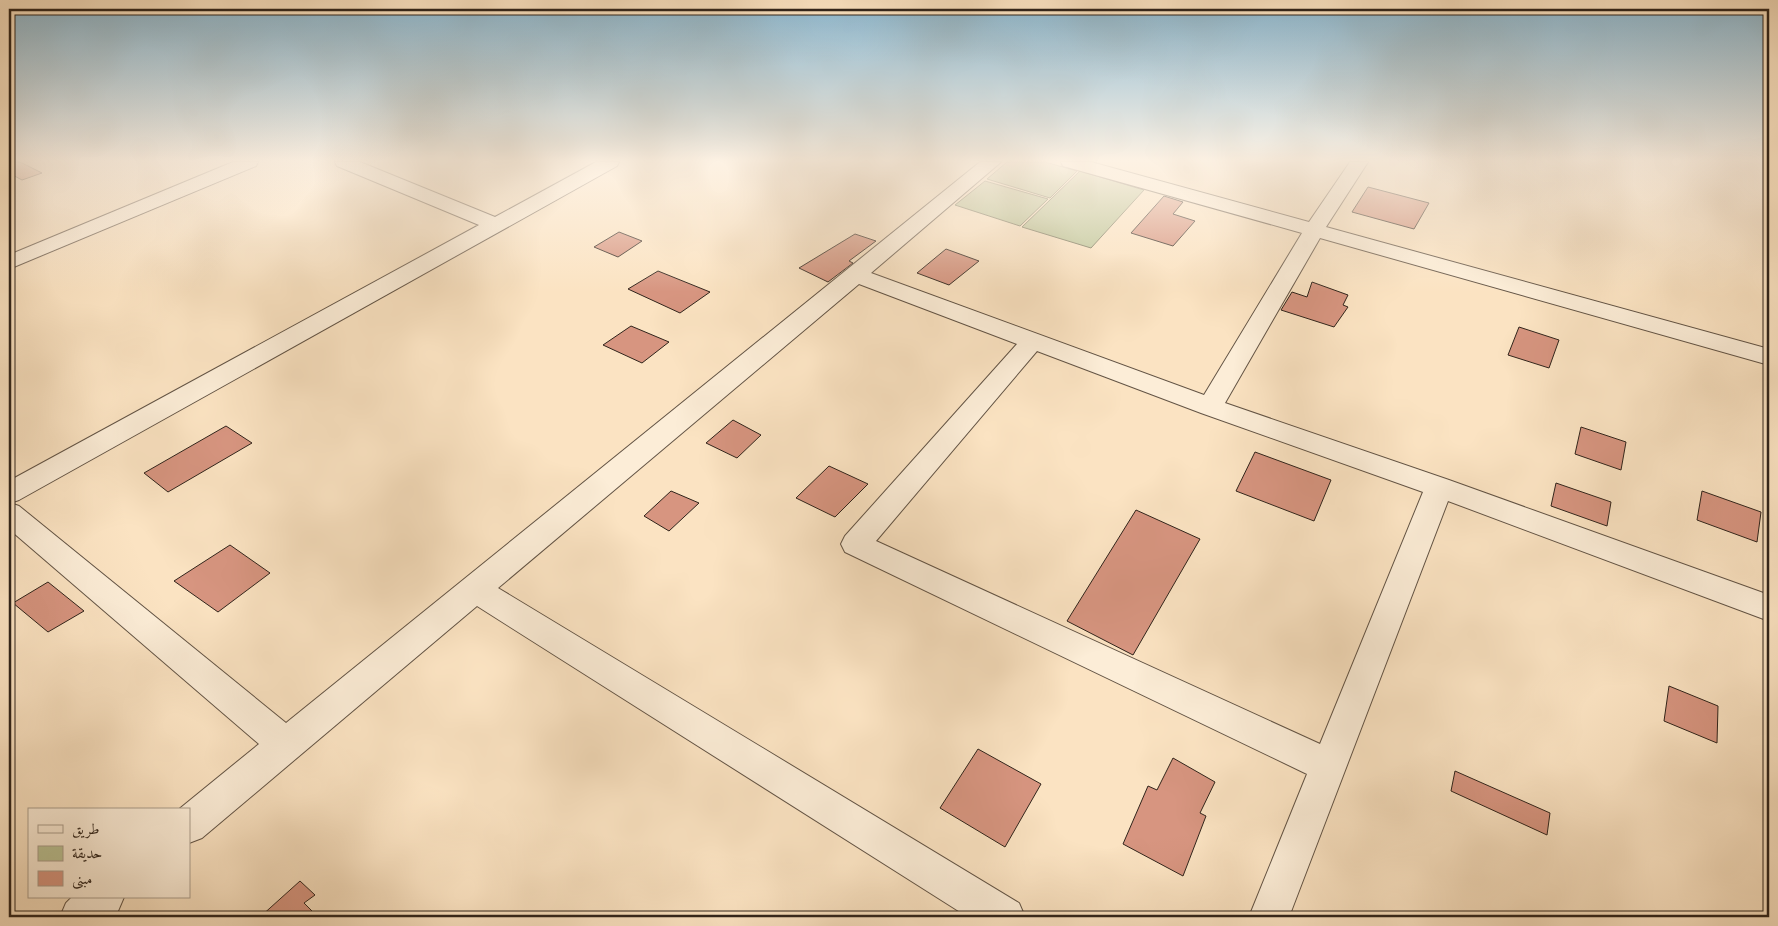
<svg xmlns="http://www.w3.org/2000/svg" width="1778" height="926" viewBox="0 0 1778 926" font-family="'Gentium Book Plus',Amiri,serif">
	<rect width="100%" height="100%" fill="#fbe3c2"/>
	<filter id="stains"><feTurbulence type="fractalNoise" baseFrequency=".004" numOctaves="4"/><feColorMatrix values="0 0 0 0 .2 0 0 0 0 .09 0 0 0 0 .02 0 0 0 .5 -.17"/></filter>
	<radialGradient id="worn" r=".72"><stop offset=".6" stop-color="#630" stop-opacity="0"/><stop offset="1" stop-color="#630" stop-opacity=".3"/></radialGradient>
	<g fill="#bbc496" stroke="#767458">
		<path d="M1007 162H1045L1077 171 1050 198 987 179Z"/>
		<path d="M1080 171 1144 190 1091 248 1022 227Z"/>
		<path d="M985 181 1048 199 1020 226 955 205Z"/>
	</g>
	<g fill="#d79580" stroke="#30241b">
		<path d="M9 162H20L42 173 22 180 9 173Z"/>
		<path d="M1368 187 1429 203 1414 229 1352 212Z"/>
		<path d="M1164 196 1183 202 1173 214 1195 221 1173 246 1131 233Z"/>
		<path d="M619 232 642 241 618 257 594 247Z"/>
		<path d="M855 234 876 241 849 261 853 263 828 282 799 268Z"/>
		<path d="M946 249 979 261 949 285 917 273Z"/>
		<path d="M658 271 710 292 680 313 628 289Z"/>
		<path d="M1312 282 1348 295 1343 305 1348 307 1334 327 1281 310 1292 292 1307 297Z"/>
		<path d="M631 326 669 342 642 363 603 345Z"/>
		<path d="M1519 327 1559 340 1549 368 1508 355Z"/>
		<path d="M733 420 761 435 737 458 706 443Z"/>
		<path d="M226 426 252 443 168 492 144 473Z"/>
		<path d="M1581 427 1626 442 1621 470 1575 454Z"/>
		<path d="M1255 452 1331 480 1314 521 1236 491Z"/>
		<path d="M829 466 868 484 835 517 796 498Z"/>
		<path d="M1556 483 1611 502 1607 526 1551 506Z"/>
		<path d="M671 491 699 503 669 531 644 516Z"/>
		<path d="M1702 491 1761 512 1757 542 1697 520Z"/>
		<path d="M1136 510 1200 539 1133 655 1067 621Z"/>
		<path d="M230 545 270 573 218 612 174 581Z"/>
		<path d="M48 582 84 611 48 632 13 603Z"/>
		<path d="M1669 686 1718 706 1717 743 1664 721Z"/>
		<path d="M978 749 1041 784 1005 847 940 808Z"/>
		<path d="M1173 758 1215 782 1200 813 1206 816 1183 876 1123 844 1148 786 1157 790Z"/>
		<path d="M1455 771 1550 813 1547 835 1451 791Z"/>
		<path d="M300 881 315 895 304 903 318 917H260Z"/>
	</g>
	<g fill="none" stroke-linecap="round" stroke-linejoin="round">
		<g stroke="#635445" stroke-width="2">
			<g id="minor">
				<path d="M233 162H258L256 166 9 269V255Z"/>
				<path d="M335 162H360L495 217 596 162H619L617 166 19 500 10 503 19 506 286 723 980 162H1001L871 273 1204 395 1302 233 1063 166 1061 162H1091L1309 222 1350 162H1368L1326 227 1769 349V365L1320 238 1225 403 1449 480 1769 595V621L1448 501 1289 917H1249L1307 774 845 552 841 544 845 536 1017 344 859 284 498 588 1019 903 1025 917H968L477 606 202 838 189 843V810H178L259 744 9 529V481L479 225 337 166ZM1037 351 1201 413 1423 492 1320 744 876 541Z"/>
				<path d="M72 897H124L118 911 111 917H60L66 903Z"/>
			</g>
		</g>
		<use href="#minor" fill="#fcedd7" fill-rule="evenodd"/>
	</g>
	<linearGradient id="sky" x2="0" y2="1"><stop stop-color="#8bb8d1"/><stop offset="0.55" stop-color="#fdf2e4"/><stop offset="1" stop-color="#fdf2e4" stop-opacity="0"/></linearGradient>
	<rect width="1778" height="292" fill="url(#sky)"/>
	<rect width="1778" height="926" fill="none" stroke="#fbe3c2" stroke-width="30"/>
	<rect x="10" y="10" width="1758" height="906" fill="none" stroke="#30241b" stroke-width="2.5"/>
	<rect x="15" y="15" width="1748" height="896" fill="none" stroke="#30241b"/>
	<rect x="28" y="808" width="162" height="90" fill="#fcedd7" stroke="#aa9d8c"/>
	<rect x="38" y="825" width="25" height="8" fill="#fcedd7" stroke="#aa9d8c"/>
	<text x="72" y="834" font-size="15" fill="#30241b">طريق</text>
	<rect x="38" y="846" width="25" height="15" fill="#bbc496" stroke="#aa9d8c"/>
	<text x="72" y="858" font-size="15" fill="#30241b">حديقة</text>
	<rect x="38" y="871" width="25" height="15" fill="#d79580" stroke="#aa9d8c"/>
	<text x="72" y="884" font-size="15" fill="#30241b">مبنى</text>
	<rect width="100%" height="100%" filter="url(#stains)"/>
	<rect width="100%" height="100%" fill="url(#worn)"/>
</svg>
